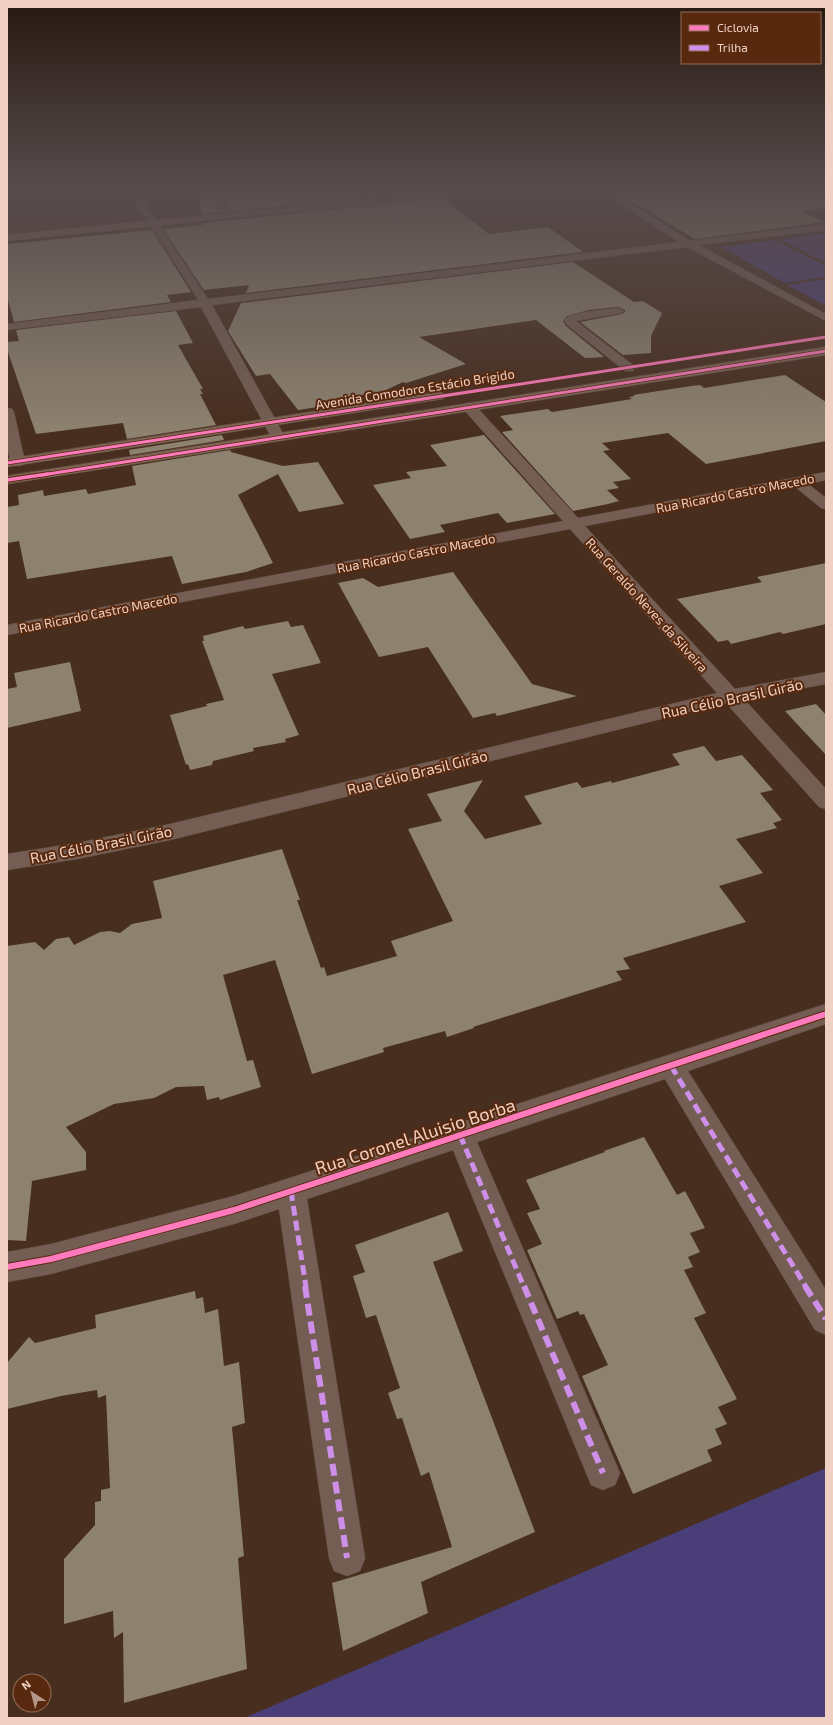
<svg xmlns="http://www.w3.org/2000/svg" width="833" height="1725" viewBox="0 0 833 1725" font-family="'Exo 2',sans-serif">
	<rect width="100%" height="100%" fill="#472e1f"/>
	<g fill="#4a3e79">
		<path d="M826 233V263L780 239Z"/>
		<path d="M775 240 826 266V277L785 283 721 247Z"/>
		<path d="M826 279V306L787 285Z"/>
		<path d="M826 1468V1718H244Z"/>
	</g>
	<g fill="#8d826f">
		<path d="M200 190H203L222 212 201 214Z"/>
		<path d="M215 190H360L362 193V198L234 211Z"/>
		<path d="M613 190H826V208L801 211 824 222 695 239Z"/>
		<path d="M441 198 444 199 489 234 548 227 583 252 246 293 249 285 204 290 163 229 202 225V223Z"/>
		<path d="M152 230 191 292 167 295 171 302 14 322 7 296V244Z"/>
		<path d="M573 262 634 302 643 301 662 313 651 336V353L623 355 580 322 622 314 625 312V310L618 307 589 310 567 316 563 321 566 326 604 357 585 358 536 320 419 337 466 364 406 383 403 382 382 392 347 397 349 398 341 399 344 403 298 410 270 374 256 376 228 331 241 303Z"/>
		<path d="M176 311 193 343 178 345 203 389H200L203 394H200L216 425 127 439 123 423 36 434 7 349V342L19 341 16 330Z"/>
		<path d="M785 375 826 402V441L706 464 668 433 602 443 610 450 603 451 631 479 613 482 619 488 607 490 619 501 608 504 573 511 502 432 513 430 500 416 548 409 552 412 632 399 629 397 635 396 633 395 691 386 700 385 704 388Z"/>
		<path d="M222 435 224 440 130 455 129 450Z"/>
		<path d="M484 435 555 514 507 523 498 513 440 525 445 532 410 539 373 485 411 478 406 472 447 466 430 445Z"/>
		<path d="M230 450 231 452 283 466 318 462 344 504 299 512 278 474 238 495 273 563 246 572 182 584 172 556 27 579 19 541 7 543V507L19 505 18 495 43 490 44 496 86 489 88 494 136 485 132 466Z"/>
		<path d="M826 563V624L783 634 780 632 731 644 728 640 718 642 677 599 762 582 757 577Z"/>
		<path d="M453 572 532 684 577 696 497 716 495 713 473 718 428 647 379 657 338 583 363 578 378 587Z"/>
		<path d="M288 621 291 627 303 625 321 663 272 674 299 735 285 739 286 742 253 748 254 751 213 761 212 765 190 770 188 764 186 765 170 715 207 706 206 704 224 700 202 641H204L203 636 243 626 245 629Z"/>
		<path d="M70 662 81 711 7 728V689L17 687 14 673Z"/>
		<path d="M816 704 826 715V755L785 711Z"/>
		<path d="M704 746 716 761 742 755 773 790 760 793 782 820 773 823 777 828 736 839 763 873 719 886 746 922 623 958 630 969 616 971 622 980 473 1027 474 1028 447 1037 445 1031 383 1048 384 1052 312 1074 275 960 223 975 247 1061 253 1060 261 1087 220 1100 219 1097 207 1100 204 1086 176 1087 154 1098 114 1104 66 1127 86 1152V1170L32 1181 26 1241 7 1240V946L35 942 44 950 56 939 69 937 74 945 100 932 110 931 120 933 132 924 162 918 153 881 282 849 300 900H297L321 968 324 967 327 976 397 956 391 941 453 921 408 829 442 821 427 794 483 780 464 811 485 839 542 824 524 796 577 782 582 788 611 781 612 783 680 765 672 754Z"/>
		<path d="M644 1137 677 1195 685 1191 705 1228 690 1233 700 1252 688 1257 693 1267 684 1270 706 1313 694 1318 737 1399 718 1407 727 1424 715 1429 722 1444 707 1450 712 1461 633 1494 582 1376 608 1365 584 1314 580 1315 578 1311 557 1319 527 1250 542 1244 527 1213 540 1209 526 1180 605 1152 604 1151Z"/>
		<path d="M448 1212 463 1251 433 1262 535 1532 421 1582 428 1613 343 1651 332 1583 452 1547 429 1472 421 1476 402 1418 397 1419 388 1393 400 1388 376 1315 366 1318 353 1276 365 1272 355 1245Z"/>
		<path d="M195 1291 196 1299 203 1297 205 1313 218 1309 224 1366 239 1362 245 1423 232 1427 244 1556 238 1558 247 1669 124 1703 123 1632 114 1638 113 1611 64 1624V1559L95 1525V1502L101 1501V1490L110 1488 106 1395 98 1398 97 1390 61 1396 7 1409V1363L29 1337 35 1343 96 1328 95 1315Z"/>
	</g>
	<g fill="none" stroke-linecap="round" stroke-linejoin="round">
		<g stroke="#624c40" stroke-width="1">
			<g id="street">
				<path d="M128 190H136L208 299 679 242 600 190H610L690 241 826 224V230L699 245 826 314V321L687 247 212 305 285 437 283 440H273L271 437 201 307 7 330V324L198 300Z"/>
				<path d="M204 190H213L234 213 236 215 234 217H228Z"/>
				<path d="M361 190H370L381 200 380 202H374Z"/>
				<path d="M618 308 624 311 622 313 576 321 633 365 635 368 633 371H625L567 325 564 320C571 311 606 310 618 308Z"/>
				<path d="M469 403 474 404 578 518 826 472V480L808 484 826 498V509L821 508 794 486 585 526 735 689 826 672V684L744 699 826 789V809L819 807 726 703 170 840 77 859 7 870V854L77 843 170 824 717 693 570 529 7 635V625L563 521 464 410 463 407 464 404Z"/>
				<path d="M7 408 12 409 14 412 25 462 23 465 18 466 13 465C4 452 7 424 7 408Z"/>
				<path d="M826 1004V1024L688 1071 826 1290V1335L815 1330 665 1079 477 1142 620 1473 615 1485 603 1490 591 1485 453 1150 307 1199 365 1558 360 1571 347 1576 334 1571 329 1558 279 1209 234 1224 51 1274 7 1282V1252L51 1244 234 1196Z"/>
			</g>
		</g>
		<g stroke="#624c40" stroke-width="1">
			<g id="secondary">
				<path d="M457 190H484L480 193 7 241V235Z"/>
				<path d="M826 347V355L7 484V476Z"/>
				<path d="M439 392 443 393 445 396 443 399 7 467V459Z"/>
			</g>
		</g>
		<path stroke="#7c685e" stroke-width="1" stroke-dasharray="2 1" stroke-linecap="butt" d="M389 221 400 223 431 253"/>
		<use href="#street" fill="#745e53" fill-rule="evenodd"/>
		<use href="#secondary" fill="#806557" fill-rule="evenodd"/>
		<g stroke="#ce8fe9" stroke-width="5" stroke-dasharray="10 5" stroke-linecap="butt">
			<path d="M671 1066 806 1287"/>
			<path d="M460 1135 524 1287"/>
			<path d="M291 1191 306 1287"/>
		</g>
		<g stroke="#ce8fe9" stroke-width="6" stroke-dasharray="12 6" stroke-linecap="butt">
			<path d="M305 1286 347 1558"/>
			<path d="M524 1286 603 1473"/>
			<path d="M805 1286 826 1319"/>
		</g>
		<g stroke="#58290e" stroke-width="4.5">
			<g id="cycleway-far2">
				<path d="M7 463 826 337"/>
				<path d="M42 475 826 351"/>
			</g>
		</g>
		<g stroke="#58290e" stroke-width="5.5">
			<path id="cycleway-far1" d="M7 480 48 474"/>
		</g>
		<g stroke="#58290e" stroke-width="8">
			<path id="cycleway" d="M7 1267 51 1259 234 1210 826 1014"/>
		</g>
		<use href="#cycleway-far2" stroke="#fd7abc" stroke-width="3"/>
		<use href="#cycleway-far1" stroke="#fd7abc" stroke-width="3.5"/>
		<use href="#cycleway" stroke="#fd7abc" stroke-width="6"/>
	</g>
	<linearGradient id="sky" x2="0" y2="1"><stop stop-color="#271911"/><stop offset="0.44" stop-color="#584c4d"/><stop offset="1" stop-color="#584c4d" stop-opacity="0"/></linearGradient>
	<rect width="833" height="431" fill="url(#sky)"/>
	<g text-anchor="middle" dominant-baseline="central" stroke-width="4" stroke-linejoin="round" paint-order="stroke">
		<g font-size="13" fill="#efd0c2" stroke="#58290e">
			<text transform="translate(415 389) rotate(-9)">Avenida Comodoro Estácio Brigido</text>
			<text transform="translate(735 493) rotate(-11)">Rua Ricardo Castro Macedo</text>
			<text transform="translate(416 553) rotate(-11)">Rua Ricardo Castro Macedo</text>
			<text transform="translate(647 605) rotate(48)">Rua Geraldo Neves da Silveira</text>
			<text transform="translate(98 613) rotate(-11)">Rua Ricardo Castro Macedo</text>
		</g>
		<g font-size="15" fill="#efd0c2" stroke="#58290e">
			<text transform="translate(732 698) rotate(-12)">Rua Célio Brasil Girão</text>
			<text transform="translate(417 772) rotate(-14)">Rua Célio Brasil Girão</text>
			<text transform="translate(101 844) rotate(-11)">Rua Célio Brasil Girão</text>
		</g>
		<g font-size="18" fill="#efd0c2" stroke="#58290e">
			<text transform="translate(415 1136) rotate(-18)">Rua Coronel Aluisio Borba</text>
		</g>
	</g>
	<rect width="833" height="1725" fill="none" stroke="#efd0c2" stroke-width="16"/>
	<rect x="681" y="12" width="140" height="52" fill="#58290e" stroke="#946c56"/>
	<rect x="689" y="25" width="20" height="6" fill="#fd7abc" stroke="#946c56"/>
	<text x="717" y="32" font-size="12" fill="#efd0c2">Ciclovia</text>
	<rect x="689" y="45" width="20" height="6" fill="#ce8fe9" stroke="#946c56"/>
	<text x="717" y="52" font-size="12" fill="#efd0c2">Trilha</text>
	<g transform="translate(32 1693) rotate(324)"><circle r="19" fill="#58290e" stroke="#946c56"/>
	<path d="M0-3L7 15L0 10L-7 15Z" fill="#b49789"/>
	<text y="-6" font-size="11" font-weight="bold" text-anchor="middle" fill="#efd0c2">N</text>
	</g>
</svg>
